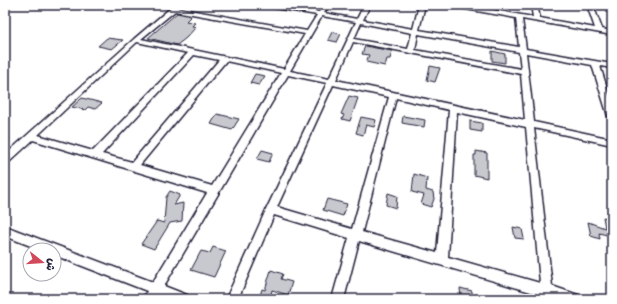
<svg xmlns="http://www.w3.org/2000/svg" width="617" height="304" viewBox="0 0 617 304" font-family="'Architects Daughter','Playpen Sans Arabic',sans-serif">
	<rect width="100%" height="100%" fill="#fff"/>
	<filter id="ink" filterUnits="userSpaceOnUse"><feTurbulence type="fractalNoise" baseFrequency=".025" numOctaves="2"/><feDisplacementMap in="SourceGraphic" scale="8" xChannelSelector="R" yChannelSelector="G"/><feConvolveMatrix kernelMatrix="1 2 1 2 8 2 1 2 1" color-interpolation-filters="sRGB"/></filter>
	<g filter="url(#ink)">
		<g fill="#c8c8cf" stroke="#22223b">
			<path d="M177 13 191 16 186 21 195 23 192 26 196 27 186 38 177 45 148 38Z"/>
			<path d="M332 32 341 34 337 42 328 40Z"/>
			<path d="M107 38 123 40 112 49 98 46Z"/>
			<path d="M365 46 392 51 390 59H387L385 66 366 62 369 55 362 54Z"/>
			<path d="M492 51 505 54V63L492 61Z"/>
			<path d="M430 66 440 68 435 82 427 80Z"/>
			<path d="M255 74 265 76 259 85 250 83Z"/>
			<path d="M349 96 358 98 350 121 342 119 344 115 341 114Z"/>
			<path d="M82 98 102 103 95 109 88 107 85 110 72 107Z"/>
			<path d="M217 114 239 119 232 130 211 124Z"/>
			<path d="M403 116 425 120 424 127 402 123Z"/>
			<path d="M361 117 376 120 374 127 366 125 363 135 356 133Z"/>
			<path d="M470 121 482 123V132L470 130Z"/>
			<path d="M262 150 273 153 269 162 257 159Z"/>
			<path d="M476 151 487 153V178L474 175V155H476Z"/>
			<path d="M414 174 427 178 426 190 433 192 434 199 431 207 421 204 424 195 412 192Z"/>
			<path d="M170 191 180 195 174 205 183 203 182 221 170 223 154 249 141 244 157 221 164 223 166 197Z"/>
			<path d="M388 193 397 196 396 208 386 205Z"/>
			<path d="M327 199 347 204 343 216 323 210Z"/>
			<path d="M603 217 612 219V243H609L607 235 599 233 600 239 591 236 588 222 605 228Z"/>
			<path d="M513 227 522 229 524 239 515 238Z"/>
			<path d="M213 247 226 251 214 277 191 270 201 251 210 253Z"/>
			<path d="M271 270 283 274 281 279 292 282 288 295 272 290 270 299H259L262 289 265 290Z"/>
			<path d="M460 288 472 291V299H461Z"/>
		</g>
		<g fill="none" stroke-linecap="round" stroke-linejoin="round">
			<g stroke="#22223b" stroke-width="3">
				<path id="minor" d="M174 5H181L178 8 307 31 317 15 268 7 265 5H278L319 12 323 5H329L324 13 357 19 364 5H370L363 20 413 29 419 5H425L419 30 519 47 516 18 454 7 451 5H464L533 17 531 5H537L540 18 595 28 587 5H593L602 29 612 31V35L522 19 526 49 612 64V68L600 66 612 104V119L608 116 592 65 526 53 534 122 612 139V145L534 128 552 286 578 295 580 299H541V295L359 241 344 299H332L349 238 274 215 238 299H226L266 210 327 83 288 75 164 286 187 295 189 299H167L158 295 156 299H143L147 291 54 255V250H41L5 236V226L153 282 207 193 33 140 8 163 5 164V155L134 39ZM175 11 305 34 284 69 141 39ZM322 16 356 22 329 79 290 71ZM361 23 412 33 408 49 354 39ZM418 34 519 52 521 69 415 50ZM137 42 188 53 93 151 38 135ZM353 42 521 74 525 120 336 80ZM194 55 219 60 132 162 102 154ZM226 61 281 73 212 186 140 165ZM333 85 389 97 352 229 277 207ZM396 98 449 110 437 253 362 232ZM457 112 526 127 540 283 448 257Z"/>
			</g>
			<use href="#minor" fill="#fff" fill-rule="evenodd"/>
		</g>
	</g>
	<rect width="617" height="304" fill="none" stroke="#fff" stroke-width="20"/>
	<rect x="10" y="10" width="597" height="284" fill="none" stroke="#22223b" stroke-width="1.5" filter="url(#ink)"/>
	<g transform="translate(42 262) rotate(107)"><circle r="19" fill="#ffffff" stroke="#a7a7b1"/>
	<path d="M0-3L7 15L0 10L-7 15Z" fill="#d1495b"/>
	<text y="-6" font-size="11" font-weight="bold" text-anchor="middle" fill="#22223b">ش</text>
	</g>
</svg>
